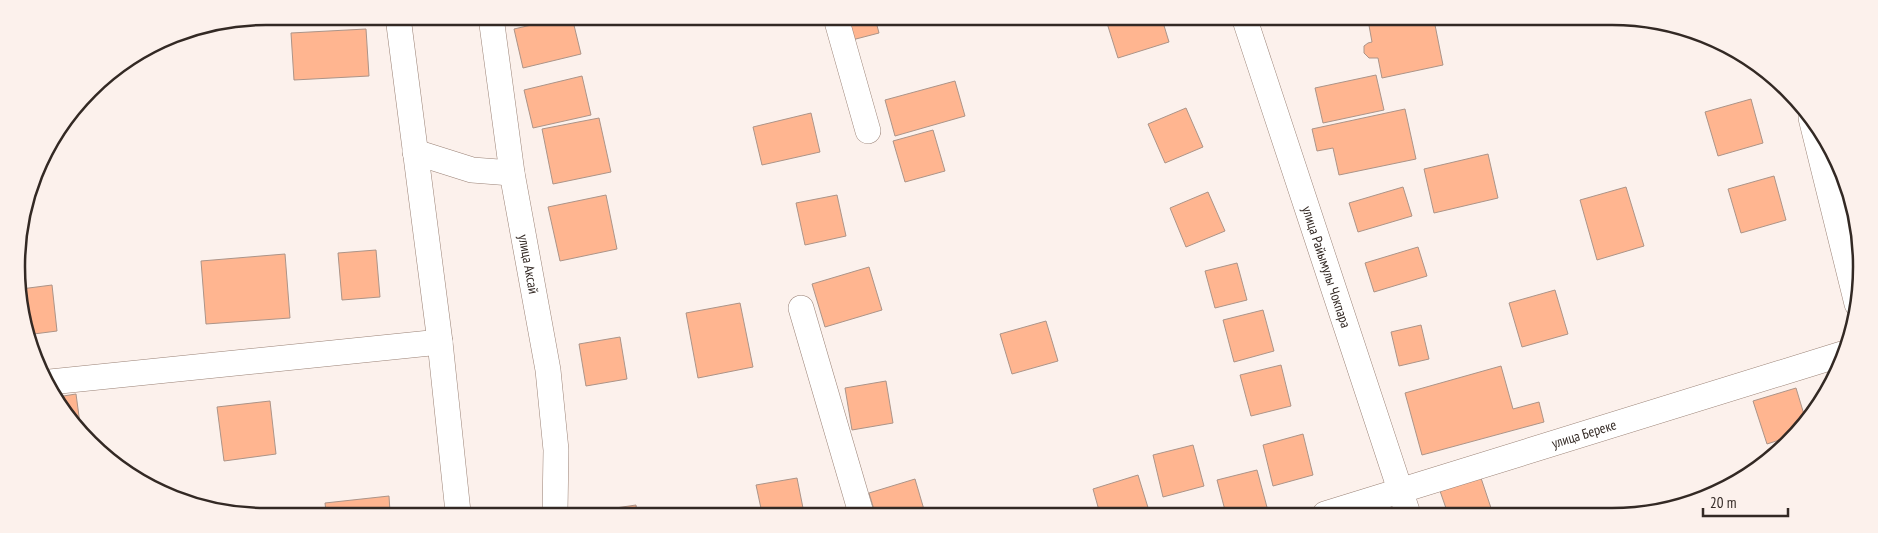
<svg xmlns="http://www.w3.org/2000/svg" width="1878" height="533" viewBox="0 0 1878 533" font-family="'PT Sans Narrow',sans-serif">
	<rect width="100%" height="100%" fill="#fcf1ec"/>
	<g fill="#ffb590" stroke="#ac9488">
		<path d="M566 17H572L581 54 523 68 514 29Z"/>
		<path d="M847 18H875L879 33 852 40Z"/>
		<path d="M1110 19H1162L1169 42 1118 58 1106 20Z"/>
		<path d="M1368 20H1434L1443 65 1382 78 1378 58H1369L1364 53V46L1368 43 1372 42Z"/>
		<path d="M366 29 369 76 294 80 291 33Z"/>
		<path d="M1376 75 1384 110 1323 123 1315 88Z"/>
		<path d="M582 76 591 115 533 128 524 90Z"/>
		<path d="M955 81 965 116 895 136 885 100Z"/>
		<path d="M1751 99 1763 143 1718 156 1705 112Z"/>
		<path d="M1186 108 1203 147 1165 163 1148 124Z"/>
		<path d="M1405 109 1416 159 1339 175 1333 148 1317 151 1312 129Z"/>
		<path d="M811 113 820 152 762 165 753 127Z"/>
		<path d="M599 118 611 172 553 184 542 129Z"/>
		<path d="M933 130 945 171 905 182 893 141Z"/>
		<path d="M48 148 50 161 40 162 42 156Z"/>
		<path d="M1488 154 1498 198 1434 213 1424 169Z"/>
		<path d="M1774 176 1786 220 1741 233 1728 189Z"/>
		<path d="M1403 187 1412 216 1358 232 1349 203Z"/>
		<path d="M1626 187 1644 246 1597 260 1580 200Z"/>
		<path d="M1208 192 1225 231 1186 247 1170 208Z"/>
		<path d="M606 195 617 249 560 261 548 207Z"/>
		<path d="M837 195 846 236 805 245 796 203Z"/>
		<path d="M1418 247 1427 276 1374 292 1365 263Z"/>
		<path d="M376 250 380 297 342 300 338 253Z"/>
		<path d="M285 254 290 318 206 324 201 261Z"/>
		<path d="M1237 263 1247 300 1215 308 1205 271Z"/>
		<path d="M869 267 882 310 825 327 812 284Z"/>
		<path d="M52 285 57 331 26 335 21 289Z"/>
		<path d="M1555 290 1568 334 1522 347 1509 303Z"/>
		<path d="M740 303 753 367 698 378 686 313Z"/>
		<path d="M1263 310 1274 351 1234 362 1223 320Z"/>
		<path d="M1046 321 1058 361 1012 374 1000 334Z"/>
		<path d="M1421 325 1429 359 1399 366 1391 332Z"/>
		<path d="M620 337 627 379 586 386 579 344Z"/>
		<path d="M1281 365 1291 406 1251 416 1240 375Z"/>
		<path d="M1501 366 1513 409 1539 402 1544 422 1422 455 1405 393Z"/>
		<path d="M886 381 893 423 852 430 845 388Z"/>
		<path d="M1796 388 1806 421 1795 435 1767 444 1753 401Z"/>
		<path d="M76 394 81 431 68 419 57 397Z"/>
		<path d="M270 401 276 454 224 461 217 407Z"/>
		<path d="M1303 434 1313 475 1273 486 1263 445Z"/>
		<path d="M1193 445 1204 486 1163 497 1153 455Z"/>
		<path d="M1257 470 1268 511 1256 514H1226L1217 480Z"/>
		<path d="M1138 475 1150 514H1100L1093 489Z"/>
		<path d="M797 478 804 513H762L756 485Z"/>
		<path d="M1481 478 1493 514H1448L1440 491Z"/>
		<path d="M915 479 925 513H875L869 493Z"/>
		<path d="M389 496 390 512H326L325 503Z"/>
		<path d="M636 505 637 513H596L595 511Z"/>
		<rect x="229" y="508" width="47" height="4"/>
	</g>
	<g fill="none" stroke-linecap="round" stroke-linejoin="round">
		<g stroke="#9a8276" stroke-width="26">
			<g id="minor">
				<path d="M398 17 440 342 458 512"/>
				<path id="s1" d="M491 17 512 173 548 370 556 450 555 513"/>
				<path d="M836 18 868 131"/>
				<path id="s2" d="M1245 20 1408 514"/>
				<path d="M1811 118 1857 304"/>
				<path d="M415 152 472 170 512 173"/>
				<path d="M801 308 861 513"/>
				<path d="M50 382 440 342"/>
				<path id="s3" d="M1325 514 1842 354"/>
			</g>
		</g>
		<use href="#minor" stroke="#fff" stroke-width="25"/>
	</g>
	<g text-anchor="middle" dominant-baseline="central" stroke-width="5" stroke-linejoin="round" paint-order="stroke">
		<g font-size="14" fill="#332924" stroke="#fcf1ec">
			<text stroke="none"><textPath href="#s1" startOffset="250">улица Аксай</textPath></text>
			<text stroke="none"><textPath href="#s2" startOffset="260">улица Райымулы Чокпара</textPath></text>
			<text stroke="none"><textPath href="#s3" startOffset="271">улица Береке</textPath></text>
		</g>
	</g>
	<path d="M0 0H1878V533H0ZM266 25H1612A241 241 0 0 1 1853 266V267A241 241 0 0 1 1612 508H266A241 241 0 0 1 25 267V266A241 241 0 0 1 266 25Z" fill="#fcf1ec" fill-rule="evenodd"/>
	<path fill="none" stroke="#332924" stroke-width="2.5" d="M266 25H1612A241 241 0 0 1 1853 266V267A241 241 0 0 1 1612 508H266A241 241 0 0 1 25 267V266A241 241 0 0 1 266 25Z"/>
	<path d="M1703 508v8h85v-8" fill="none" stroke="#332924" stroke-width="2.5"/>
	<text x="1710" y="508" font-size="15" fill="#332924" stroke="#fcf1ec" stroke-width="4" paint-order="stroke">20 m</text>
</svg>
